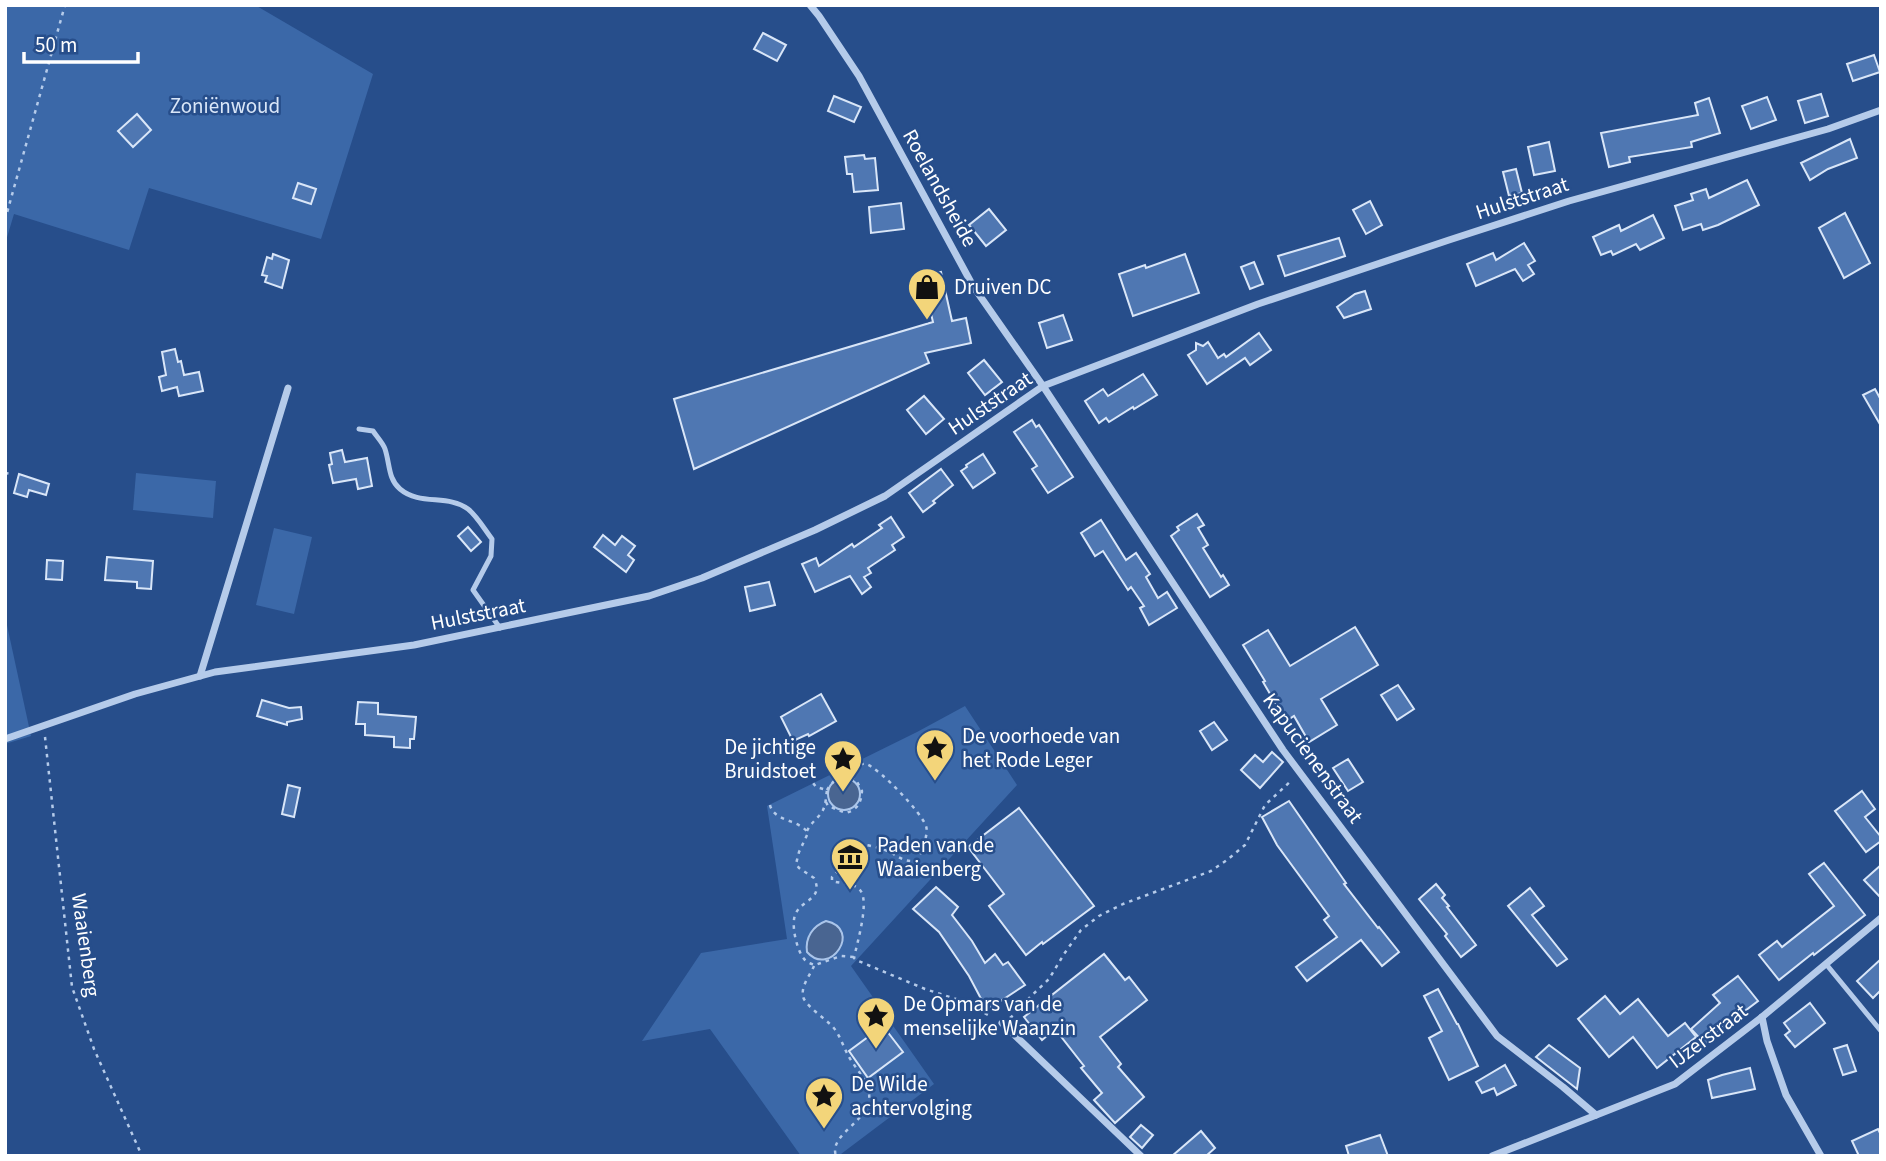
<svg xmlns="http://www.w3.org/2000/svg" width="1886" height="1161" viewBox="0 0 1886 1161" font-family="'Source Sans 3',sans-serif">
	<rect width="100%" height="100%" fill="#274e8b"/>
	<g fill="#3b68a8">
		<path d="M5 5H255L373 74 321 239 149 188 129 250 14 214 5 244Z"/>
		<path d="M136 473 216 481 213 518 133 510Z"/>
		<path d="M274 528 312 537 294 614 256 605Z"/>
		<path d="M5 616 31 736 5 744Z"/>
		<path d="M965 706 1017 785 851 966 934 1084 841 1154 842 1156H801L710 1029 642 1041 701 953 787 939 767 806 917 732Z"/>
	</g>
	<g fill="#496591" stroke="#aac5ea" stroke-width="2">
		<circle cx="844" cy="794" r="16"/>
		<path d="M826 921C863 929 830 978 807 952 805 937 813 926 826 921Z"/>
	</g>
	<g fill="#4f77b2" stroke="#d9e6f8" stroke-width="2">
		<path d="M763 33 786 45 777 61 754 49Z"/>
		<path d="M1874 55 1880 72 1853 81 1847 64Z"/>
		<path d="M1821 94 1828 116 1805 123 1798 101Z"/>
		<path d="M834 96 861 107 854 122 828 111Z"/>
		<path d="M1767 97 1776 120 1751 129 1742 106Z"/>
		<path d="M1709 98 1720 133 1691 142 1692 147 1629 157 1630 162 1609 167 1601 133 1698 115 1695 103Z"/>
		<path d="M137 114 151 130 133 147 118 131Z"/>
		<path d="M1850 139 1857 158 1828 169 1810 180 1801 163Z"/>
		<path d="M1549 142 1555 171 1534 175 1528 147Z"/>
		<path d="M864 155 865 159 875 158 878 190 854 192 852 174H847L845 157Z"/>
		<path d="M1516 169 1522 193 1509 196 1503 172Z"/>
		<path d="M1747 180 1759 205 1718 225 1703 230 1701 224 1683 230 1675 206 1693 200 1691 194 1706 189 1709 198Z"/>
		<path d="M298 183 316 189 311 204 293 198Z"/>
		<path d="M1370 201 1382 225 1366 234 1353 210Z"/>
		<path d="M901 203 904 229 871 233 869 207Z"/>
		<path d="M989 209 1006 230 986 246 969 225Z"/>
		<path d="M1845 213 1870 263 1844 278 1819 228Z"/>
		<path d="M1653 215 1664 238 1640 250 1636 244 1613 255 1611 251 1601 255 1593 237 1619 225 1621 231Z"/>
		<path d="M1339 238 1345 256 1285 276 1278 256Z"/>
		<path d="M1524 243 1535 261 1528 265 1534 274 1523 281 1515 269 1476 286 1467 264 1493 253 1496 260Z"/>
		<path d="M273 254 289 260 282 288 265 282 267 276 262 275 267 257 272 259Z"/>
		<path d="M1185 254 1199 293 1133 316 1119 274 1145 265 1146 268Z"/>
		<path d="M1254 262 1263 284 1250 289 1241 267Z"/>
		<path d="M941 272 952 321 966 318 971 343 925 353 929 363 694 469 674 399 933 322 922 276Z"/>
		<path d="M1365 291 1371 309 1344 318 1337 307 1355 294Z"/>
		<path d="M1063 315 1072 340 1047 348 1039 323Z"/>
		<path d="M1259 333 1271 350 1250 365 1245 358 1207 384 1188 355 1196 350V343L1203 346 1208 342 1218 358 1224 354 1226 357Z"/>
		<path d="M175 349 178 362 181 361 184 375 199 372 203 391 179 396 177 387 162 391 159 377 166 375 162 352Z"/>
		<path d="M984 360 1002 382 985 395 968 373Z"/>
		<path d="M1143 374 1157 395 1134 409 1133 407 1109 422 1106 418 1099 423 1085 401 1103 389 1108 396Z"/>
		<path d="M1875 389 1881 400V426L1863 395Z"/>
		<path d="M924 396 944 419 926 434 907 410Z"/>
		<path d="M1032 420 1036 427 1039 425 1073 477 1048 493 1032 469 1037 466 1014 432Z"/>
		<path d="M342 450 345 462 367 458 372 486 358 489 356 479 333 483 329 465 332 464 330 453Z"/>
		<path d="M983 454 995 473 973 488 961 471 967 467 966 465Z"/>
		<path d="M941 469 953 485 933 501 935 503 923 512 909 493Z"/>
		<path d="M19 474 49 484 46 495 29 490 27 497 14 493Z"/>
		<path d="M1197 514 1204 525 1198 528 1208 545 1203 548 1221 577 1223 575 1229 585 1210 597 1171 536 1179 530 1177 527Z"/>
		<path d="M891 517 904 537 892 545 895 550 868 568 871 573 864 577 871 587 862 594 850 576 815 592 802 564 816 558 819 566 852 544 854 547 882 528 879 525Z"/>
		<path d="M1101 520 1126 560 1136 553 1150 574 1146 577 1158 598 1167 592 1177 608 1149 625 1140 608 1144 606 1131 587 1128 590 1103 551 1095 556 1081 533Z"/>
		<path d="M468 527 481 542 471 551 458 536Z"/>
		<path d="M603 535 615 545 622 536 635 546 628 555 634 560 626 572 594 547Z"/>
		<path d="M107 557 153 561 151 589 137 588V582L105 580Z"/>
		<path d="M47 560 63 561 62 580 46 579Z"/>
		<path d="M769 582 775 605 750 611 745 587Z"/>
		<path d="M1355 627 1378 665 1321 699 1337 725 1309 742 1294 716 1286 721 1263 682 1265 681 1243 645 1268 630 1290 666Z"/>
		<path d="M1398 685 1414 709 1397 720 1381 695Z"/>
		<path d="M821 694 836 721 809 736 808 734 793 741 781 717Z"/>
		<path d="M262 700 289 708 301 707 302 719 287 722V725L257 716Z"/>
		<path d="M358 702 378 703V714L416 717 414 739H410V748L394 747V737L365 735V724H356Z"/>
		<path d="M1214 722 1227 740 1212 750 1200 731Z"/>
		<path d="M1272 752 1283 762 1260 788 1241 770 1255 755 1263 762Z"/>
		<path d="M1348 759 1363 782 1348 791 1333 768Z"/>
		<path d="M288 785 300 788 294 817 282 814Z"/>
		<path d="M1862 791 1875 809 1865 817 1881 837V841L1866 852 1835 811Z"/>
		<path d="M1289 801 1346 883 1344 884 1378 928 1379 927 1399 952 1382 966 1361 940 1307 981 1296 967 1337 937 1324 920 1329 916 1277 845 1262 817Z"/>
		<path d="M1019 808 1094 906 1043 944 1042 942 1026 955 989 906 1004 894 968 847Z"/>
		<path d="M1824 863 1865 915 1814 955 1813 953 1779 980 1759 955 1777 941 1782 947 1834 906 1809 874Z"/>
		<path d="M1881 865V898L1864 880Z"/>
		<path d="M1436 884 1445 895 1442 898 1449 906 1447 907 1476 945 1461 957 1445 936 1447 934 1419 899Z"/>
		<path d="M936 887 958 907 952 915 972 941 985 963 995 954 1003 965 1008 962 1025 985 987 1010 969 976 939 932 913 909Z"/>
		<path d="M1530 888 1544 906 1532 915 1567 959 1557 966 1508 906Z"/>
		<path d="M1104 954 1125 980 1129 977 1147 1000 1100 1037 1121 1064 1118 1067 1144 1097 1115 1123 1094 1100 1102 1093 1081 1068 1084 1066 1055 1029 1042 1040 1024 1017Z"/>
		<path d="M1881 959V990L1873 998 1857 981Z"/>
		<path d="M1738 976 1758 1001 1733 1020 1732 1019 1705 1044 1691 1029 1720 1003 1713 995Z"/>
		<path d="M1438 989 1457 1024H1458L1478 1066 1449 1080 1429 1038 1442 1031 1424 996Z"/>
		<path d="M1605 996 1620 1014 1638 999 1668 1036 1685 1023 1696 1037 1657 1068 1633 1037 1609 1057 1578 1019Z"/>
		<path d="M1810 1003 1825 1023 1795 1047 1785 1035 1790 1031 1784 1023Z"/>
		<path d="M883 1026 903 1052 868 1078 849 1051Z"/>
		<path d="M1549 1045 1580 1068 1577 1089 1536 1057Z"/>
		<path d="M1847 1045 1856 1071 1843 1075 1834 1049Z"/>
		<path d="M1505 1065 1516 1085 1497 1095 1494 1088 1482 1093 1476 1082Z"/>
		<path d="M1750 1068 1755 1089 1712 1098 1708 1080 1722 1075Z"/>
		<path d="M1141 1125 1153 1135 1142 1148 1130 1137Z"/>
		<path d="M1878 1129 1881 1135V1156H1859L1852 1141Z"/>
		<path d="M1201 1131 1215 1148 1206 1156H1172Z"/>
		<path d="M1380 1135 1388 1156H1349L1346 1146Z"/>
	</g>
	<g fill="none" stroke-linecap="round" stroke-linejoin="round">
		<g stroke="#b5cbea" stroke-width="2.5" stroke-dasharray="3.5 5" stroke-linecap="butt">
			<path d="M5 220 65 5"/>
			<path d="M5 473 12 474"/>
			<path d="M45 737 72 987 94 1049 142 1156"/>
			<path d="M827 790C831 781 856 762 866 764 879 768 921 812 926 826 929 833 921 856 916 861 904 862 899 857 890 852 877 846 844 837 840 857 839 861 840 865 840 869L832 877V881C841 884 853 882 860 890 870 901 857 943 854 958L856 960 925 989 959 1000 992 1017"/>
			<path d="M826 802 828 806 846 813C858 809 861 803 862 791L856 780 846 774"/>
			<path d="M770 805C774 822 799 819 808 833L799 852 796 864 799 868 814 878C824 899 803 899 796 913 790 923 797 952 805 960 808 963 812 964 815 965L841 956 854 957"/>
			<path d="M807 831C811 822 819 818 823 810 826 804 826 796 827 790L816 787 813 783"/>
			<path d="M814 966C810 975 801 986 803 996 804 1005 826 1019 833 1027 840 1035 843 1046 848 1055 854 1067 867 1079 869 1093 873 1121 828 1133 836 1156"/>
			<path d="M1010 1018 1016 1013 1026 1001 1049 979 1064 954 1081 930 1099 916 1123 904 1211 871 1227 860 1245 845 1265 805 1292 780"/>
		</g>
		<g stroke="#b5cbea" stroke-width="5">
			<path d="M359 429 373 431C377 437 383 443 385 449 390 464 388 479 400 489 420 506 448 494 468 509 477 516 485 530 492 539L491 556 473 590 500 628"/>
			<path d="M1826 964 1881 1031"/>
		</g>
		<g stroke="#b5cbea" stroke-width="7">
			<path d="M810 5 819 16 859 76 973 286 1043 386 1283 750 1497 1036 1563 1087 1596 1115"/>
			<path d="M200 676 288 388"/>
			<path d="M5 739 135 694 215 672 414 645 649 596 702 578 815 530 885 496 1043 386 1258 304 1449 240 1569 201 1828 129 1881 110"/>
			<path d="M1762 1017 1767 1041 1786 1095 1821 1156"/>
			<path d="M1002 1023 1141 1156"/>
			<path d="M1492 1156 1675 1084 1762 1017 1881 918"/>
		</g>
	</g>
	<defs>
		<g id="shop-pin" transform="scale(2.0125)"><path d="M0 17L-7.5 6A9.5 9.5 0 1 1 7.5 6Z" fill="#f3d57a" stroke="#274e8b"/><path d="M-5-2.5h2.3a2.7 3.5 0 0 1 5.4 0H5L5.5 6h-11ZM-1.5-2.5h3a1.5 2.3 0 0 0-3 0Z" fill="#111"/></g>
		<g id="sight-pin" transform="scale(2.0125)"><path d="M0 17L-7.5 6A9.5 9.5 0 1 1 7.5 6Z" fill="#f3d57a" stroke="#274e8b"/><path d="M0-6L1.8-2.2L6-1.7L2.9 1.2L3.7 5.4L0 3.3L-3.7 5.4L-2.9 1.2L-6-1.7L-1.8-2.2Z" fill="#111"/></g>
		<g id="museum-pin" transform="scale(2.0125)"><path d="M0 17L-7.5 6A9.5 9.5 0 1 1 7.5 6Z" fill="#f3d57a" stroke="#274e8b"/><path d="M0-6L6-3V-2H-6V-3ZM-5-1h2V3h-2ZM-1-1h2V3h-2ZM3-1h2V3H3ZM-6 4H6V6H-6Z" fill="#111"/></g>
	</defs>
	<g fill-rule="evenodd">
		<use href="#shop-pin" x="927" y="287"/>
		<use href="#sight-pin" x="935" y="748"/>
		<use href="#sight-pin" x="843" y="759"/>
		<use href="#museum-pin" x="850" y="857"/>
		<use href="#sight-pin" x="876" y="1016"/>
		<use href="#sight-pin" x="824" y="1096"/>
	</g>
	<g text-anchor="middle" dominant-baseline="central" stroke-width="5" stroke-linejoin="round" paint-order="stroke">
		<g font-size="21" fill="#d9e6f8" stroke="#274e8b">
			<text x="225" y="106">Zoniënwoud</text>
		</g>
		<g font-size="21" fill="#fff" stroke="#274e8b">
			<text transform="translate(940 188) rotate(61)">Roelandsheide</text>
			<text transform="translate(1522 198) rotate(-18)">Hulststraat</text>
			<text transform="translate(990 403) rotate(-34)">Hulststraat</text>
			<text transform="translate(478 614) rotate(-11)">Hulststraat</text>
			<text transform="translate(1313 758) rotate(54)">Kapucienenstraat</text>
			<text transform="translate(86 945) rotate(82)">Waaienberg</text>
			<text transform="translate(1708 1036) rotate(-37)">IJzerstraat</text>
		</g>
		<g font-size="21" fill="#fff" stroke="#274e8b" text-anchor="start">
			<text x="954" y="287">Druiven DC</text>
			<text x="962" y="736">De voorhoede van<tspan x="962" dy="24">het Rode Leger</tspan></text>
			<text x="816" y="747" text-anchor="end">De jichtige<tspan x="816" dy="24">Bruidstoet</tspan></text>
			<text x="877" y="845">Paden van de<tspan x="877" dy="24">Waaienberg</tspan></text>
			<text x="903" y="1004">De Opmars van de<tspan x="903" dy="24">menselijke Waanzin</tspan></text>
			<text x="851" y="1084">De Wilde<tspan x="851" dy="24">achtervolging</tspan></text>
		</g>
	</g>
	<rect width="1886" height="1161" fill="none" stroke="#ffffff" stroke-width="14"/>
	<path d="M24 52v10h114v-10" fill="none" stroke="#ffffff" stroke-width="3.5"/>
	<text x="35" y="52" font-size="21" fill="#ffffff" stroke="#274e8b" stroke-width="5" paint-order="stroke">50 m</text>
</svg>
